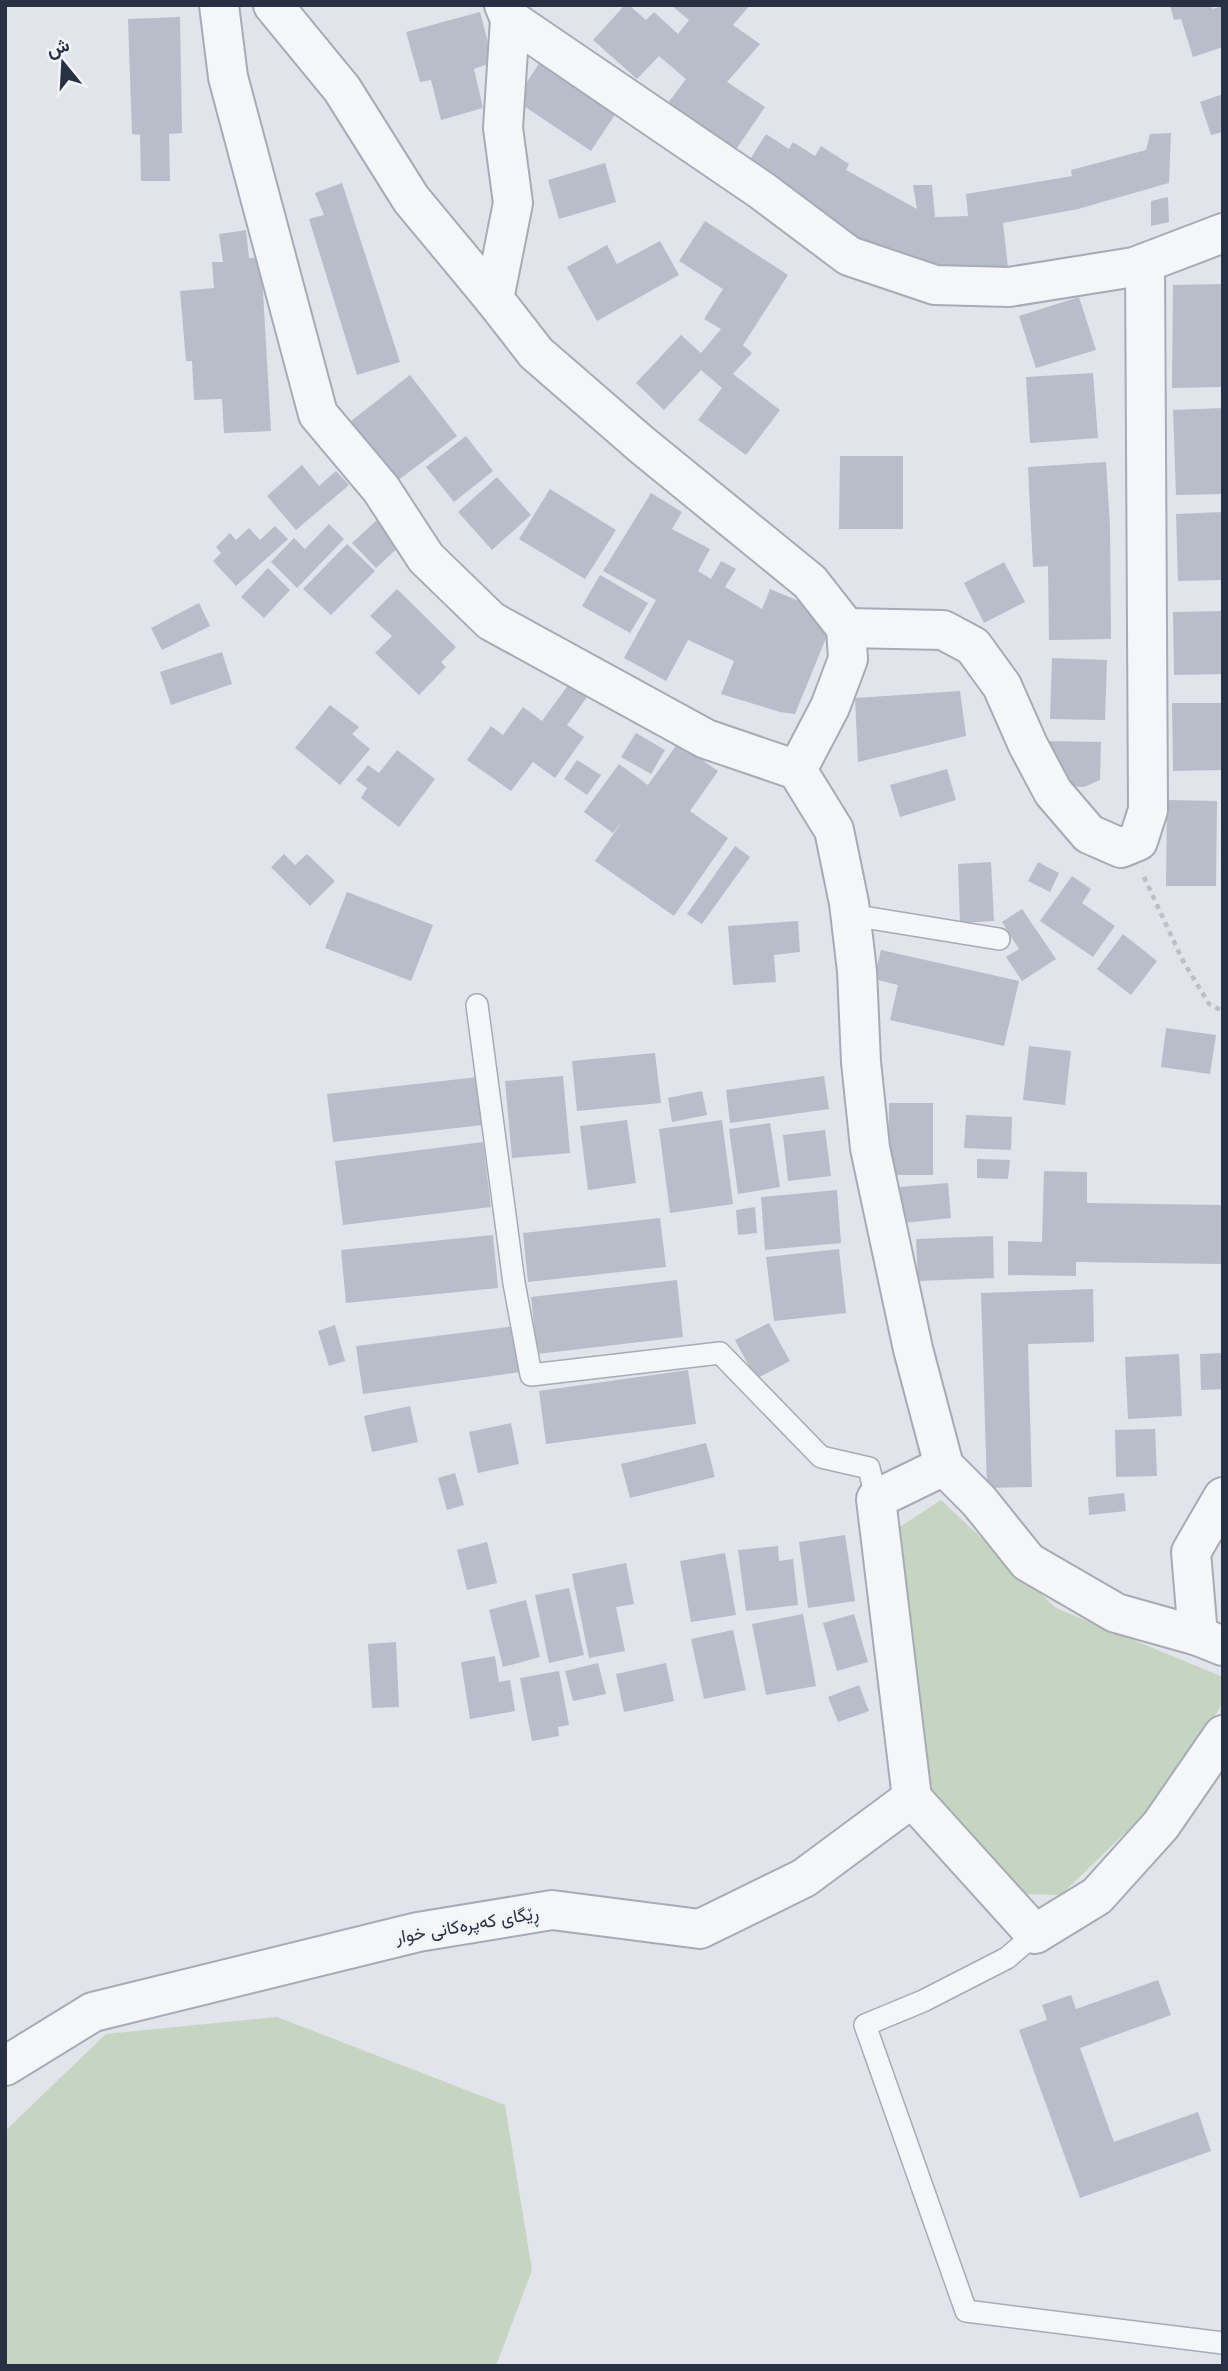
<svg xmlns="http://www.w3.org/2000/svg" width="1228" height="2371" viewBox="0 0 1228 2371" font-family="'Fira Sans',Vazirmatn,sans-serif">
	<rect width="100%" height="100%" fill="#e1e4eb"/>
	<g fill="#c6d5c1">
		<path d="M941 1500 1056 1608 1223 1677V1703L1161 1798 1061 1895 1023 1894 932 1795 895 1530Z"/>
		<path d="M277 2017 505 2105 532 2270 496 2366H5V2131L106 2034Z"/>
	</g>
	<g fill="#b8bdc9">
		<path d="M625 5H629L646 20 654 12 678 34 689 20 671 5H750L733 25 760 44 727 82 765 107 730 158 662 111 686 79 659 56 637 79 593 40Z"/>
		<path d="M1170 5H1211L1212 9 1223 6V47L1193 57 1181 19 1174 20Z"/>
		<path d="M480 12 493 62 474 69 483 108 441 120 431 80 420 82 406 32Z"/>
		<path d="M180 17 182 133 169 134 170 181H141L140 135 132 134 128 19Z"/>
		<path d="M542 59 618 110 591 151 515 100Z"/>
		<path d="M1223 94V132L1211 135 1200 102Z"/>
		<path d="M1171 133 1169 183 1078 209 1003 223 1008 268 939 273 854 238 742 172 766 134 789 149 793 142 815 156 821 146 849 164 846 170 917 209 913 185H932L935 217 968 216 966 194 1072 176 1071 170 1146 150 1150 134Z"/>
		<path d="M605 163 616 202 559 219 548 180Z"/>
		<path d="M342 183 400 362 357 375 309 219 324 215 315 193Z"/>
		<path d="M1168 197 1169 222 1151 226V201Z"/>
		<path d="M705 221 788 275 743 345 752 353 733 374 780 410 746 455 698 420 722 388 701 370 664 410 636 383 681 335 701 353 721 329 704 319 723 289 679 261Z"/>
		<path d="M246 230 249 258 261 257 271 431 224 433 222 399 194 400 192 361H186L180 291 214 288 212 262H223L219 234Z"/>
		<path d="M660 241 679 275 597 321 567 267 607 245 617 264Z"/>
		<path d="M1223 284V387L1172 388 1173 285Z"/>
		<path d="M1079 297 1096 350 1036 368 1019 316Z"/>
		<path d="M1093 373 1098 438 1030 443 1026 377Z"/>
		<path d="M410 375 457 436 397 481 351 421Z"/>
		<path d="M1223 408V494L1176 495 1173 410Z"/>
		<path d="M466 436 493 471 454 502 426 467Z"/>
		<path d="M840 456H903V529H839Z"/>
		<path d="M1106 462 1110 526 1111 639 1049 640 1048 566 1033 567 1028 467Z"/>
		<path d="M302 465 319 486 336 471 349 485 296 530 267 496Z"/>
		<path d="M497 477 531 515 492 550 458 512Z"/>
		<path d="M550 489 616 530 585 579 519 539Z"/>
		<path d="M651 493 682 512 672 529 710 549 698 571 711 579 721 561 736 569 725 587 762 609 770 589 835 616 795 714 780 712 721 694 734 661 688 640 666 681 624 658 656 600 603 571Z"/>
		<path d="M1223 512V580L1178 581 1176 514Z"/>
		<path d="M377 520 401 545 376 568 352 543Z"/>
		<path d="M329 524 344 539 297 588 271 562 294 538 305 549Z"/>
		<path d="M275 526 288 539 236 586 213 561 221 553 216 547 230 533 236 540 249 528 260 540Z"/>
		<path d="M347 544 375 571 331 615 303 589Z"/>
		<path d="M1004 562 1025 602 984 623 964 583Z"/>
		<path d="M268 568 290 590 264 618 241 597Z"/>
		<path d="M600 575 648 603 630 633 582 606Z"/>
		<path d="M397 589 456 647 441 662 446 667 419 695 375 653 392 636 370 616Z"/>
		<path d="M199 603 210 626 162 650 151 628Z"/>
		<path d="M1223 611V674L1174 675 1173 612Z"/>
		<path d="M222 652 232 684 171 705 160 672Z"/>
		<path d="M1052 658 1107 660 1105 720 1050 719Z"/>
		<path d="M569 684 587 697 567 725 584 737 555 778 533 762 511 791 467 760 491 726 503 735 523 707 542 721Z"/>
		<path d="M960 691 966 736 858 762 855 698Z"/>
		<path d="M1172 703H1222V770L1173 771Z"/>
		<path d="M330 705 359 727 352 734 370 749 340 785 295 748Z"/>
		<path d="M636 733 665 750 651 774 621 757Z"/>
		<path d="M1049 741 1101 742 1100 780 1084 787 1064 786 1049 767Z"/>
		<path d="M678 743 718 771 690 811 728 838 674 916 595 861 623 820 613 833 584 812 619 764 648 785Z"/>
		<path d="M397 750 435 779 399 827 361 798 367 788 356 780 368 765 379 773Z"/>
		<path d="M577 760 601 775 587 795 564 779Z"/>
		<path d="M947 769 956 800 900 817 890 785Z"/>
		<path d="M1167 800 1217 801 1216 886H1166Z"/>
		<path d="M735 846 750 857 702 924 687 914Z"/>
		<path d="M284 854 295 865 307 854 335 881 310 906 271 867Z"/>
		<path d="M991 862 994 921 960 923 958 864Z"/>
		<path d="M1038 862 1059 873 1050 892 1028 881Z"/>
		<path d="M1072 876 1091 889 1082 903 1115 926 1093 957 1040 921Z"/>
		<path d="M347 892 433 925 411 981 325 948Z"/>
		<path d="M1022 909 1056 959 1022 981 1006 957 1019 949 1002 922Z"/>
		<path d="M798 921 800 952 774 955 776 982 733 985 728 926Z"/>
		<path d="M1123 934 1157 961 1131 995 1097 969Z"/>
		<path d="M881 950 1019 981 1004 1046 890 1020 898 985 874 979Z"/>
		<path d="M1166 1028 1216 1035 1210 1074 1161 1067Z"/>
		<path d="M1029 1046 1071 1051 1065 1105 1023 1100Z"/>
		<path d="M655 1053 661 1103 577 1111 572 1061Z"/>
		<path d="M563 1076 570 1153 512 1158 505 1081Z"/>
		<path d="M824 1076 829 1109 730 1123 726 1090Z"/>
		<path d="M478 1077 483 1125 333 1142 327 1094Z"/>
		<path d="M702 1091 707 1115 672 1122 668 1098Z"/>
		<path d="M889 1103H933V1175H888Z"/>
		<path d="M966 1115 1012 1117 1011 1150 964 1148Z"/>
		<path d="M627 1120 636 1183 588 1190 580 1126Z"/>
		<path d="M722 1120 733 1204 670 1213 659 1129Z"/>
		<path d="M770 1123 780 1187 738 1194 729 1129Z"/>
		<path d="M825 1130 831 1176 788 1181 783 1135Z"/>
		<path d="M483 1142 491 1207 343 1225 335 1161Z"/>
		<path d="M977 1159 1010 1160 1008 1179 977 1178Z"/>
		<path d="M1044 1171 1087 1172V1203L1223 1205V1264L1076 1262V1276L1008 1275V1241L1042 1242Z"/>
		<path d="M948 1183 951 1218 903 1223 900 1187Z"/>
		<path d="M837 1190 841 1243 765 1250 761 1197Z"/>
		<path d="M755 1207 757 1233 738 1235 736 1210Z"/>
		<path d="M660 1218 666 1267 528 1282 523 1233Z"/>
		<path d="M493 1235 498 1288 346 1303 341 1250Z"/>
		<path d="M993 1236 994 1278 918 1281 916 1239Z"/>
		<path d="M839 1249 846 1313 774 1321 766 1257Z"/>
		<path d="M677 1280 683 1337 537 1354 531 1297Z"/>
		<path d="M1093 1289 1094 1342 1028 1344 1032 1487 987 1488 981 1293Z"/>
		<path d="M769 1323 790 1361 756 1379 735 1340Z"/>
		<path d="M335 1325 345 1361 329 1366 318 1331Z"/>
		<path d="M516 1326 521 1372 363 1394 356 1346Z"/>
		<path d="M1223 1353V1389L1201 1390 1200 1354Z"/>
		<path d="M1179 1354 1182 1416 1128 1419 1125 1357Z"/>
		<path d="M688 1370 696 1424 546 1444 539 1391Z"/>
		<path d="M410 1406 418 1442 372 1452 364 1416Z"/>
		<path d="M511 1423 519 1464 478 1473 469 1432Z"/>
		<path d="M1155 1429 1157 1476 1116 1477 1115 1430Z"/>
		<path d="M706 1443 715 1477 630 1498 621 1464Z"/>
		<path d="M455 1473 464 1505 447 1510 438 1478Z"/>
		<path d="M1124 1493 1126 1511 1089 1515 1088 1497Z"/>
		<path d="M845 1535 855 1601 808 1608 799 1542Z"/>
		<path d="M487 1542 497 1583 467 1590 457 1550Z"/>
		<path d="M778 1546 779 1561 793 1559 798 1605 746 1611 738 1550Z"/>
		<path d="M725 1553 736 1615 691 1622 680 1561Z"/>
		<path d="M626 1563 634 1604 616 1607 625 1651 589 1658 572 1574Z"/>
		<path d="M569 1588 584 1655 549 1663 535 1595Z"/>
		<path d="M526 1600 540 1657 503 1667 489 1610Z"/>
		<path d="M803 1614 816 1686 766 1695 752 1624Z"/>
		<path d="M854 1614 868 1662 837 1671 823 1623Z"/>
		<path d="M733 1630 746 1690 704 1699 691 1639Z"/>
		<path d="M396 1642 399 1707 372 1708 368 1644Z"/>
		<path d="M495 1656 499 1682 510 1680 515 1711 470 1719 461 1662Z"/>
		<path d="M598 1663 606 1694 573 1701 565 1671Z"/>
		<path d="M666 1663 674 1701 624 1712 616 1674Z"/>
		<path d="M559 1671 569 1725 558 1727 559 1736 532 1741 520 1678Z"/>
		<path d="M859 1685 869 1711 838 1722 828 1697Z"/>
		<path d="M1158 1980 1171 2015 1080 2048 1114 2142 1198 2112 1211 2151 1080 2198 1019 2030 1047 2020 1042 2005 1071 1995 1076 2009Z"/>
	</g>
	<g fill="none" stroke-linecap="round" stroke-linejoin="round">
		<g stroke="#a6abb6" stroke-width="24">
			<g id="lane">
				<path d="M851 915 999 939"/>
				<path d="M477 1005 514 1283 531 1375 720 1353 821 1457 869 1468 876 1499"/>
				<path d="M1035 1934 1007 1958 923 2001 865 2025 966 2311 1223 2343"/>
			</g>
		</g>
		<g stroke="#a6abb6" stroke-width="42">
			<g id="street">
				<path d="M219 5 228 77 318 414 381 489 426 558 491 621 706 739 797 770 834 830 849 903 857 971 861 1062 870 1148 913 1349 944 1466 979 1501 1028 1562 1116 1613 1198 1636 1223 1646"/>
				<path d="M273 5 342 89 411 199 494 299"/>
				<path d="M504 5 510 19 503 128 513 203 494 299 536 353 642 445 810 582 846 628 848 659 830 707 797 770"/>
				<path d="M510 19 761 190 849 256 935 285 1009 287 1134 267 1223 233"/>
				<path d="M846 628 943 630 973 646 1002 686 1028 745 1053 792 1089 834 1121 848 1138 841 1148 810 1145 263"/>
				<path d="M944 1466 876 1499 912 1798 1035 1934 1097 1896 1161 1825 1223 1735"/>
				<path d="M1198 1636 1191 1552 1223 1497"/>
				<path d="M5 2066 93 2012 418 1932 552 1910 700 1929 804 1878 912 1798"/>
			</g>
		</g>
		<path stroke="#bbbfc6" stroke-width="4.5" stroke-dasharray="5 5" stroke-linecap="butt" d="M1144 877 1183 961 1209 1004 1223 1011"/>
		<use href="#lane" stroke="#f4f6f9" stroke-width="21"/>
		<use href="#street" stroke="#f4f6f9" stroke-width="38"/>
	</g>
	<g text-anchor="middle" dominant-baseline="central" stroke-width="5" stroke-linejoin="round" paint-order="stroke">
		<g font-size="18" fill="#283144" stroke="#f1f4f8">
			<text transform="translate(467 1925) rotate(-10)">ڕێگای کەپرەکانی خوار</text>
		</g>
	</g>
	<rect width="1228" height="2371" fill="none" stroke="#283144" stroke-width="14"/>
	<g transform="translate(63 63) rotate(342)" stroke="#f1f4f8" stroke-width="5" paint-order="stroke">
	<path d="M0-5L12 26L0 18L-12 26Z" fill="#283144"/>
	<text y="-10" font-size="19" font-weight="bold" text-anchor="middle" fill="#283144">ش</text>
	</g>
</svg>
